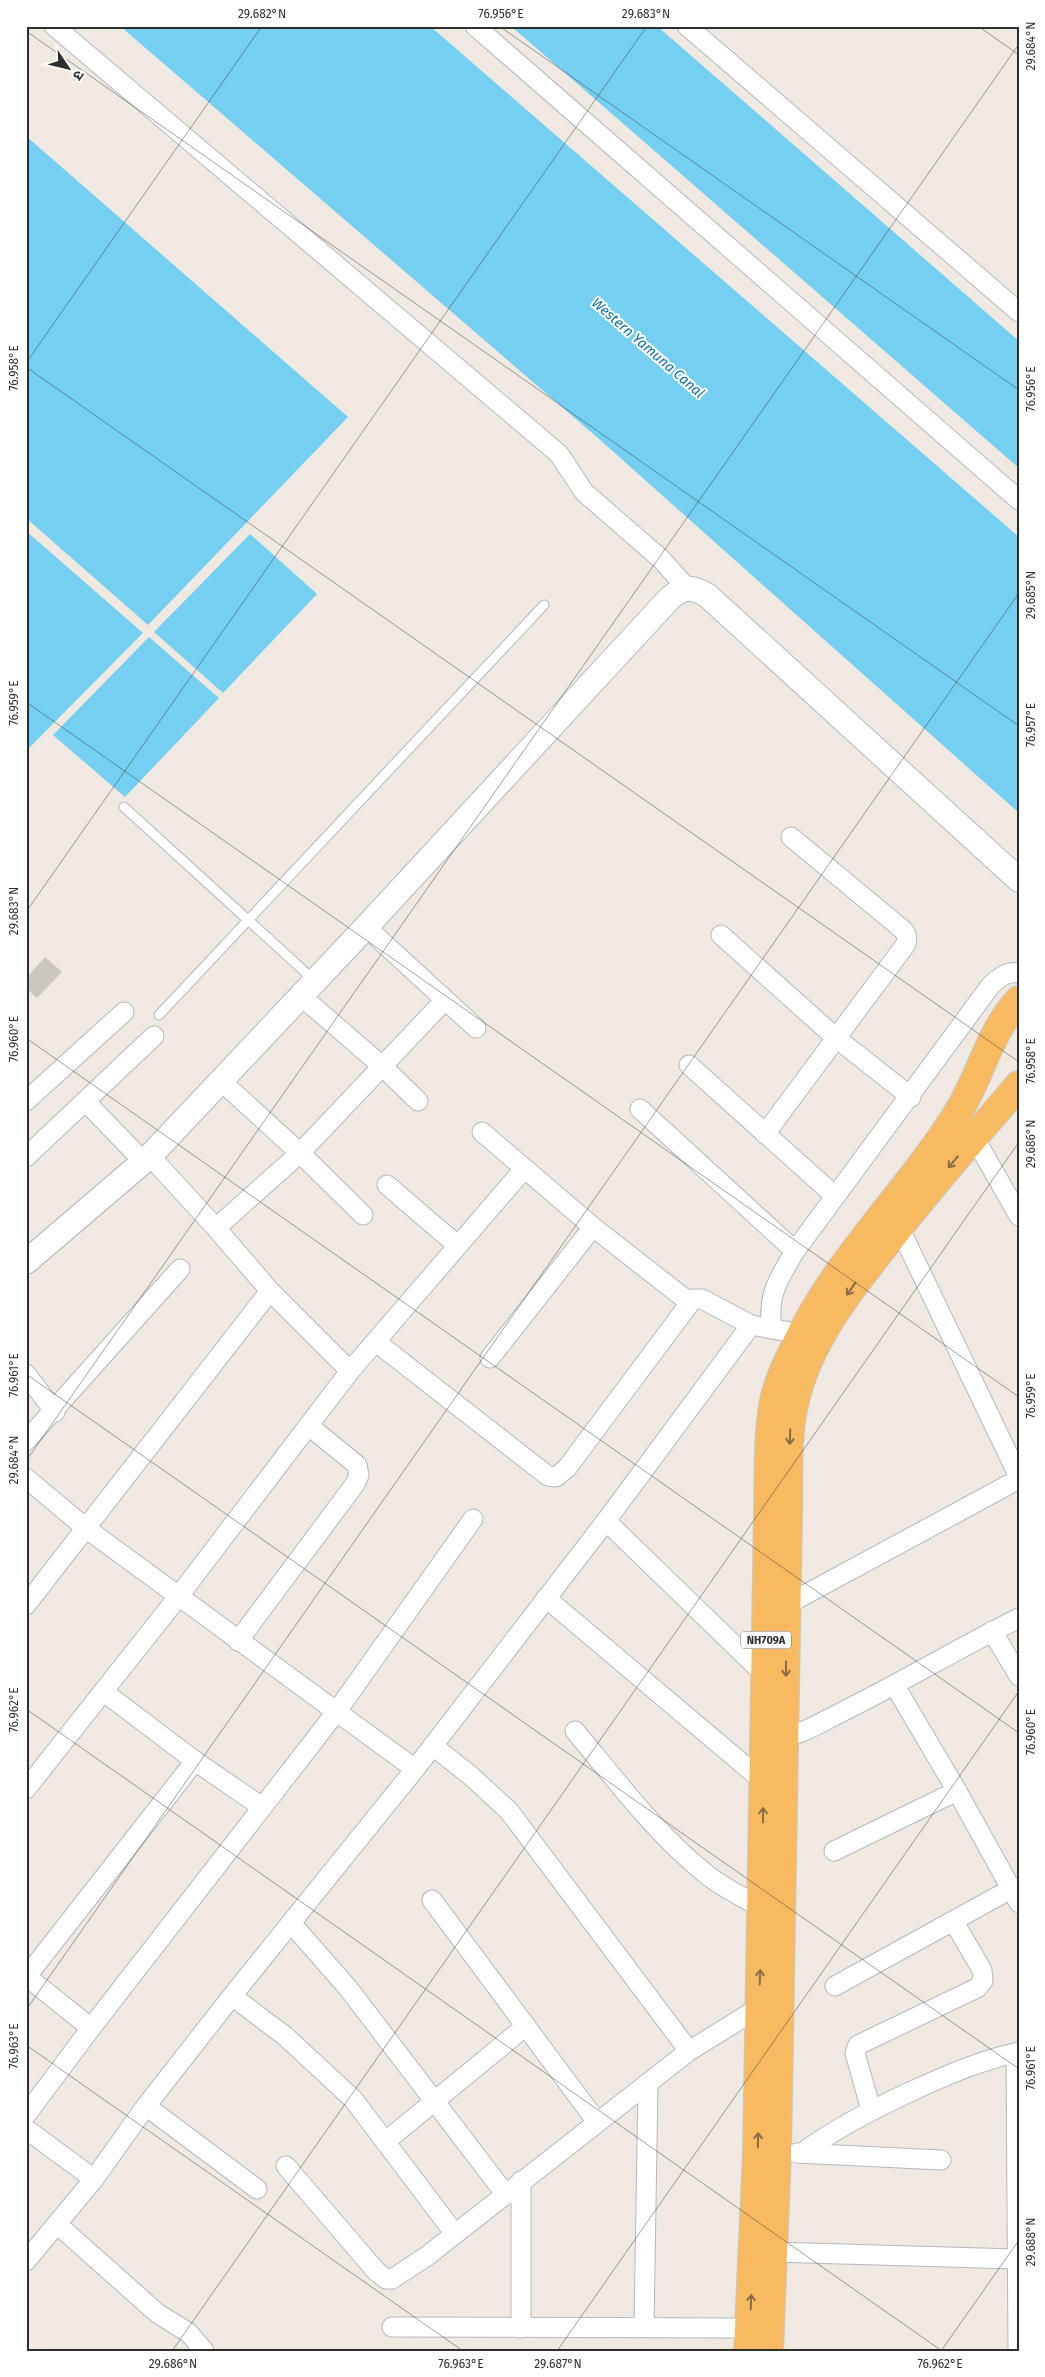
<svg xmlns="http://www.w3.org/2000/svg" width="1045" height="2377" viewBox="0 0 1045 2377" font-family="'Fira Sans','Noto Sans Devanagari',sans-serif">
	<rect width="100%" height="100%" fill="#efe9e1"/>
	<g fill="#75cff0">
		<path d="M120 26H430L1019 537V813L599 439Z"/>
		<path d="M511 26H657L1019 341V468Z"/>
		<path d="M26 136 348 417 148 625 26 518Z"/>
		<path d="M26 531 143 633 26 751Z"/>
		<path d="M250 534 317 594 223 693 154 632Z"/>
		<path d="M149 637 219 698 125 797 53 735Z"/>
	</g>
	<path fill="#cbc7bf" d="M45 957 62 972 37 998 26 988V978Z"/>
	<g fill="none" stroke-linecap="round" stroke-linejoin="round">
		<g stroke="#b4b7c1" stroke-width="11">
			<g id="service">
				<path d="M124 807 315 981"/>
				<path d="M159 1015 544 605"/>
			</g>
		</g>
		<g stroke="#b4b7c1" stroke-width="21">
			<g id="minor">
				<path d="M54 26 546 443 559 454 584 492 661 559 686 587"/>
				<path d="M475 26 1019 500"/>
				<path d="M687 26 1019 312"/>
				<path d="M366 927 476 1028"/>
				<path d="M721 935 835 1037 911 1097"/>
				<path d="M301 996 382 1066 418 1101"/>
				<path d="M689 1065 835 1196"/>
				<path d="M221 1081 300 1153 363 1215"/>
				<path d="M26 1101 124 1012"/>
				<path d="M85 1101 143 1161"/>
				<path d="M640 1109 795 1251"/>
				<path d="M482 1132 593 1227 689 1302"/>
				<path d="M765 1134 906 944C907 937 907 934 902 929L791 837"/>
				<path d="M974 1137 1019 1216"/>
				<path d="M150 1156 216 1228 270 1291 350 1371"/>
				<path d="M26 1157 154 1036"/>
				<path d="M387 1185 457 1245"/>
				<path d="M899 1227 1019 1477"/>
				<path d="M216 1228 300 1153 445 1000"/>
				<path d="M772 1329C767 1295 778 1280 795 1251L991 985C1000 977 1007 971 1019 973"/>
				<path d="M376 1342 548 1476 556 1477 567 1468 693 1299H702L751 1325 801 1334"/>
				<path d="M490 1358 593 1227"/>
				<path d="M26 1374 55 1412"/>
				<path d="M26 1441 180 1269"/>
				<path d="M26 1478 87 1529 415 1769"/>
				<path d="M606 1521 766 1676"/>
				<path d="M546 1598 763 1781"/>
				<path d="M26 1605 270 1291"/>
				<path d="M786 1605 1019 1479"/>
				<path d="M992 1631 1019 1676"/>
				<path d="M238 1641 355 1484 359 1475 357 1465 309 1426"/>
				<path d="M895 1686 957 1791 1019 1903"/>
				<path d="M104 1692 195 1761 262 1807"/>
				<path d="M575 1731C616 1780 656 1834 706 1874 723 1888 743 1897 762 1908"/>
				<path d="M774 1738C798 1738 821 1722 842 1712 902 1682 959 1648 1019 1618"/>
				<path d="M433 1746 471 1776 509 1811 689 2051"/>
				<path d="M26 1789 178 1597 350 1371 524 1169"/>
				<path d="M834 1851 957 1791"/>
				<path d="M432 1900 597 2122"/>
				<path d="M291 1923 348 1988 506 2195"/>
				<path d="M26 1976 91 2028"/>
				<path d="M27 1976 195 1761"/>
				<path d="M835 1986 1011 1889"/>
				<path d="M232 1996 285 2036 353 2099 455 2234"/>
				<path d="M1016 2053 1018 2351"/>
				<path d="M146 2106 257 2189"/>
				<path d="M871 2110 855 2053 858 2045 977 1988 983 1981 982 1970 954 1922"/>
				<path d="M26 2115 91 2028 337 1711 473 1519"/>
				<path d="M26 2129 94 2179"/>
				<path d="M386 2141 526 2026"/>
				<path d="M797 2153 941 2160"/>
				<path d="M802 2153C836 2128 873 2109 912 2091 947 2075 981 2060 1019 2052"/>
				<path d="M286 2166 376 2271 386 2279H392L427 2256 689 2051 760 2007"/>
				<path d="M57 2224 157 2313 189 2333 204 2351"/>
				<path d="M773 2252 1016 2259 1019 2257"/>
				<path d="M26 2261 94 2179 146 2106 232 1996 415 1769 606 1521 751 1325"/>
				<path d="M392 2327 750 2328"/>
				<path d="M644 2327 648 2083"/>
				<path d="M521 2328V2181"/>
			</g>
		</g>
		<g stroke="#b4b7c1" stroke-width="26">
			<path id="tertiary" d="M26 1262 150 1156 366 927 669 599C683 586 692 586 708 596L1019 880"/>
		</g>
		<g stroke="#c9c9c9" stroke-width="30">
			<g id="trunk">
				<path d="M748 2351 757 2153 768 1514C769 1477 767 1438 774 1401 778 1381 787 1363 796 1345 837 1257 910 1191 960 1109 981 1074 990 1031 1019 1000"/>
				<path d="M769 2351 777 2153 788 1515C789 1479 786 1440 794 1405 807 1342 851 1288 890 1239 931 1186 975 1136 1019 1085"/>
			</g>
		</g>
		<use href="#service" stroke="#fff" stroke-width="9"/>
		<use href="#minor" stroke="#fff" stroke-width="19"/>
		<use href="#tertiary" stroke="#fff" stroke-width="24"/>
		<use href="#trunk" stroke="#f8ba60" stroke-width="28"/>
	</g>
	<defs><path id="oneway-shaft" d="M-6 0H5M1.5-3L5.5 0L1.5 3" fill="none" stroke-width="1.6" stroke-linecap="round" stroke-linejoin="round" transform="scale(1.25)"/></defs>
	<g stroke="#896d44">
		<use href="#oneway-shaft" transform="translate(953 1162) rotate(130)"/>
		<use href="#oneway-shaft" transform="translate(851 1289) rotate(125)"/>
		<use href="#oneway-shaft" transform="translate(790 1437) rotate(92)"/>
		<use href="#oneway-shaft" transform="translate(786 1669) rotate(90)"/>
		<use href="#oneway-shaft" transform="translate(763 1815) rotate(-90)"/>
		<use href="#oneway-shaft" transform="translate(760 1977) rotate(-88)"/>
		<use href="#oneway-shaft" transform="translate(758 2140) rotate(-89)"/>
		<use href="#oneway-shaft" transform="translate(751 2302) rotate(-88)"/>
	</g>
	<path fill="none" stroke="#2e2e2e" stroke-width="1" stroke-opacity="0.45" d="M499 26 1019 390M978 26 1019 55M26 31 1019 726M26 363 262 26M26 367 1019 1062M26 702 1019 1397M26 912 647 26M26 1038 1019 1733M26 1374 1019 2069M26 1461 1019 44M26 1709 942 2351M26 2010 1019 593M26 2045 463 2351M172 2351 1019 1142M557 2351 1019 1691M941 2351 1019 2240"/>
	<g text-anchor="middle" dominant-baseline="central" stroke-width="4" stroke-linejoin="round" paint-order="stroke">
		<rect fill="#fff" stroke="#6d6d6d" stroke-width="1" x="741" y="1631.5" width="50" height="17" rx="4"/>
		<g font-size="11" font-weight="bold" fill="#2e2e2e">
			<text x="766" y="1640">NH709A</text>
		</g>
		<g font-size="14" font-style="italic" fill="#0d6fa3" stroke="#fff">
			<text transform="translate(648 348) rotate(41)">Western Yamuna Canal</text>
		</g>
	</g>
	<rect width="1045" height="2377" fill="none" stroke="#ffffff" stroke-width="55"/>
	<g transform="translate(68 68) rotate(125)" stroke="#ffffff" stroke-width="4" paint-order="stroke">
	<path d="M0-4L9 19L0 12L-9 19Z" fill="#2e2e2e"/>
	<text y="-8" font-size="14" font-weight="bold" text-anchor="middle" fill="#2e2e2e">उ</text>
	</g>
	<rect x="28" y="28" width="990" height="2322" fill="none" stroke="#2e2e2e" stroke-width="2"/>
	<g font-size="12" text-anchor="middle" fill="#2e2e2e">
		<text x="262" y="18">29.682°N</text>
		<text x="501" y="18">76.956°E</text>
		<text x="646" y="18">29.683°N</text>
		<text transform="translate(1031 46) rotate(-90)" y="4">29.684°N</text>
		<text transform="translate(14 368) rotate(-90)" y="4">76.958°E</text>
		<text transform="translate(1031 389) rotate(-90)" y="4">76.956°E</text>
		<text transform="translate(1031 595) rotate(-90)" y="4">29.685°N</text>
		<text transform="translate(14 703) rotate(-90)" y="4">76.959°E</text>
		<text transform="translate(1031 725) rotate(-90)" y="4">76.957°E</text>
		<text transform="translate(14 911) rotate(-90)" y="4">29.683°N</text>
		<text transform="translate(14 1039) rotate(-90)" y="4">76.960°E</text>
		<text transform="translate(1031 1061) rotate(-90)" y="4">76.958°E</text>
		<text transform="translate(1031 1144) rotate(-90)" y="4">29.686°N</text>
		<text transform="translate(14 1375) rotate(-90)" y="4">76.961°E</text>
		<text transform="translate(1031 1396) rotate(-90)" y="4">76.959°E</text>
		<text transform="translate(14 1460) rotate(-90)" y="4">29.684°N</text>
		<text transform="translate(14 1710) rotate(-90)" y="4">76.962°E</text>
		<text transform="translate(1031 1732) rotate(-90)" y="4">76.960°E</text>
		<text transform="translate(14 2046) rotate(-90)" y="4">76.963°E</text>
		<text transform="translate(1031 2068) rotate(-90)" y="4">76.961°E</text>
		<text transform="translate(1031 2242) rotate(-90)" y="4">29.688°N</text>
		<text x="173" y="2368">29.686°N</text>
		<text x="461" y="2368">76.963°E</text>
		<text x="558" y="2368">29.687°N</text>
		<text x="940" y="2368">76.962°E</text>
	</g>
</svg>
